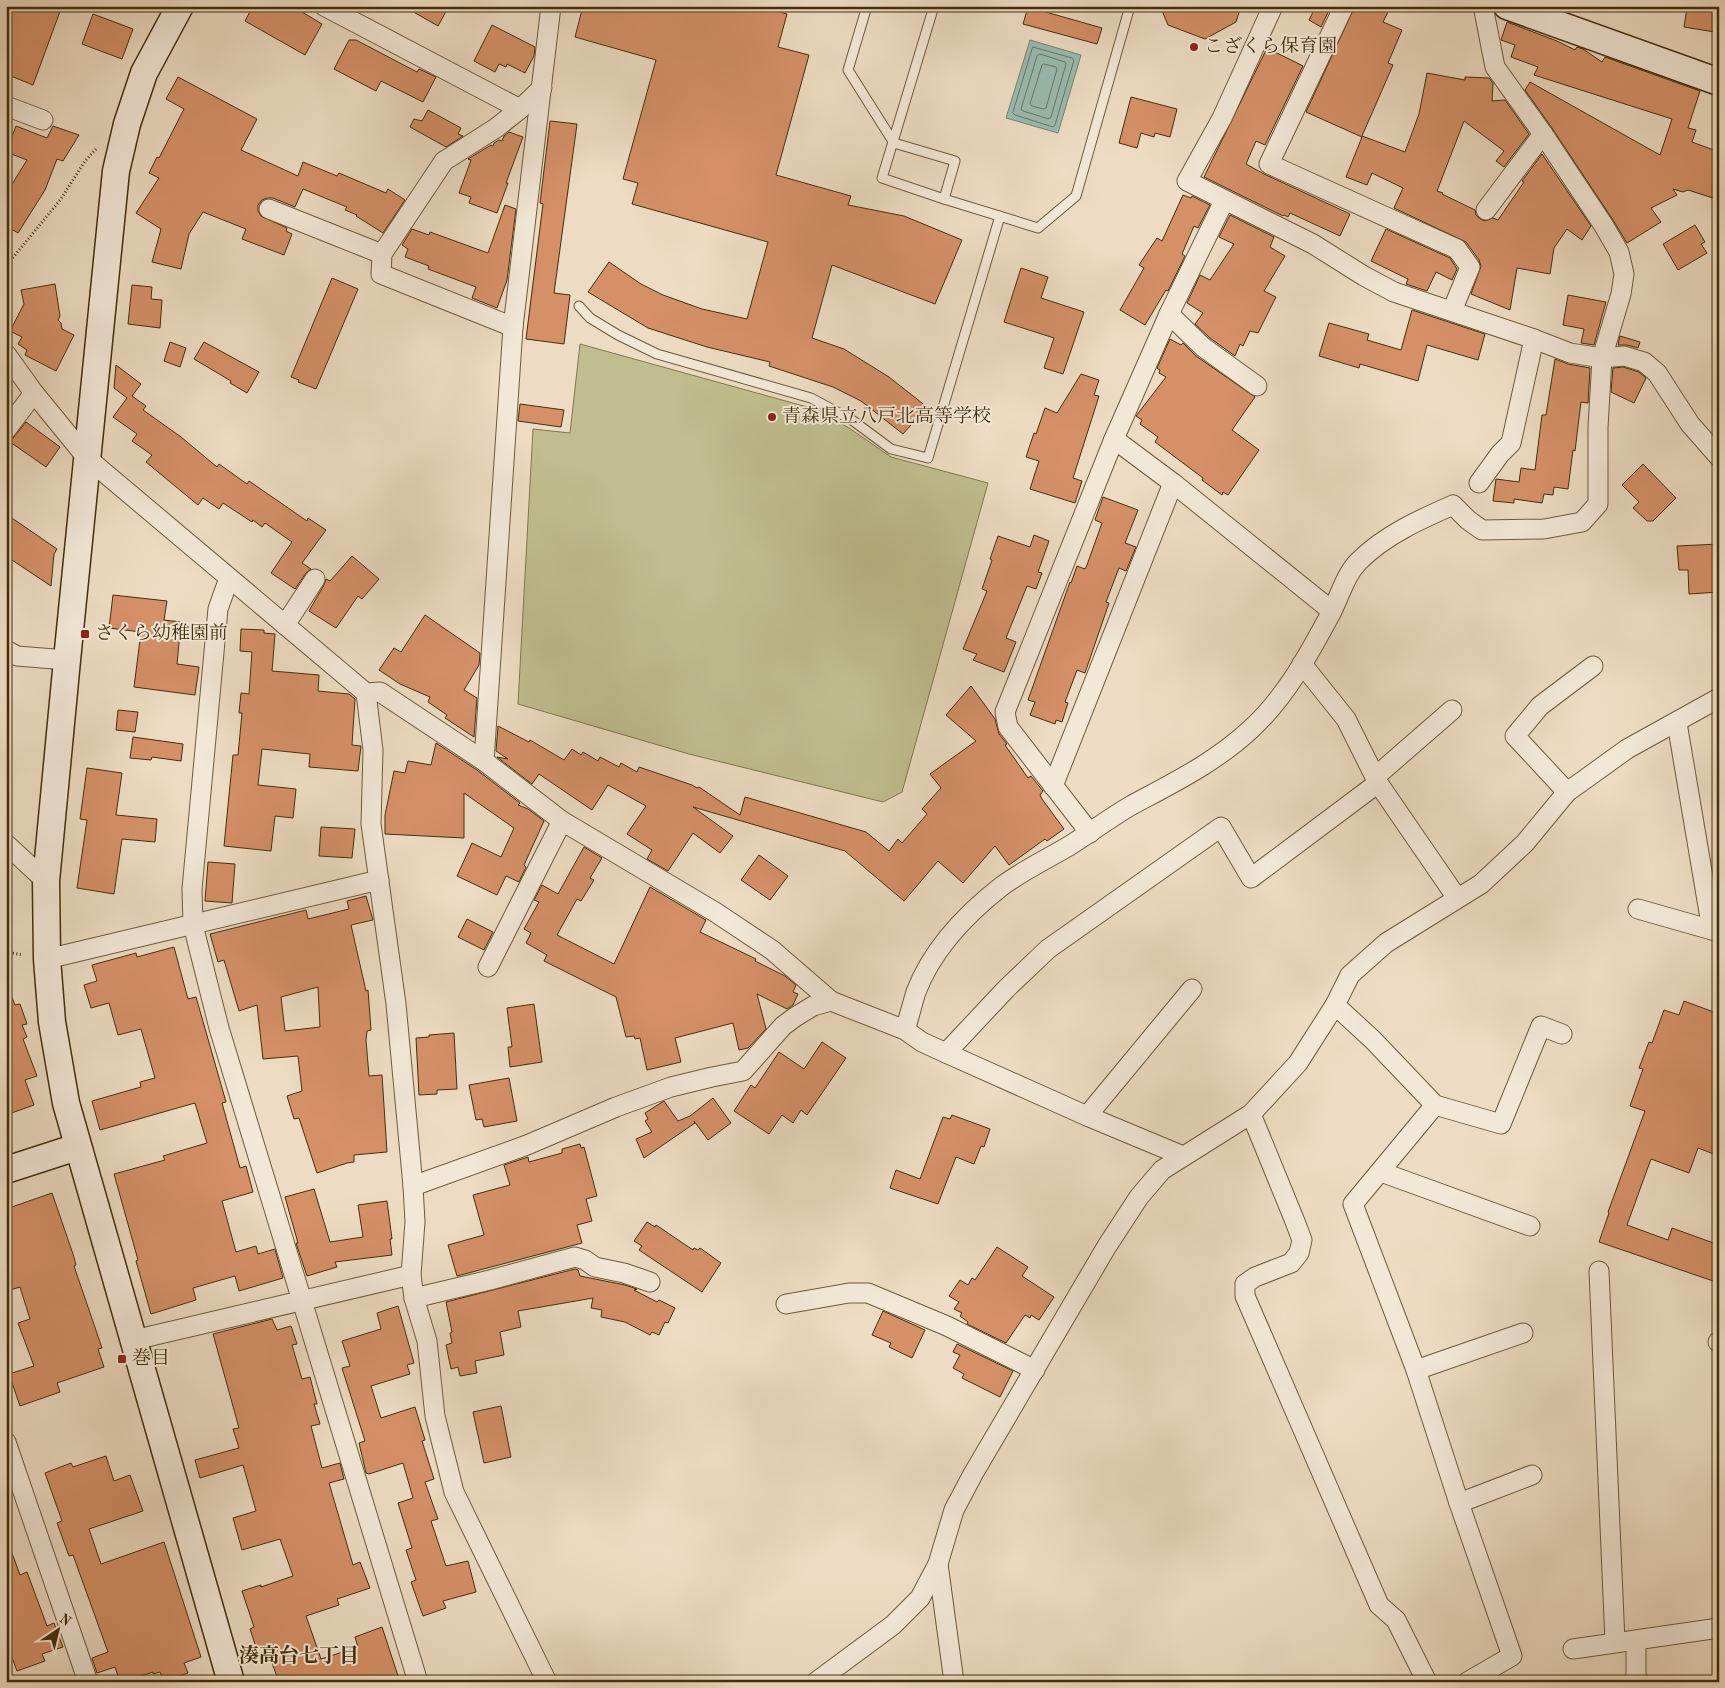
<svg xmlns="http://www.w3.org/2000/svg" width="1725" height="1688" viewBox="0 0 1725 1688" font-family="'Old Standard TT','Noto Serif JP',serif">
	<rect width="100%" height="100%" fill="#eddcc3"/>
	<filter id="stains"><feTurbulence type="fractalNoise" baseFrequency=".004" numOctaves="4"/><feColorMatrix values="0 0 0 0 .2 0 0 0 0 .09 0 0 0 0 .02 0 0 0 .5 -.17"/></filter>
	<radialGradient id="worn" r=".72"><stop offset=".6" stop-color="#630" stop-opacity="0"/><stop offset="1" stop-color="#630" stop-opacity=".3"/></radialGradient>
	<path fill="#c0be8e" stroke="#82764c" d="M580 344 818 410 849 428 891 457 988 483 902 792 883 802 689 754 518 704 533 429 570 433Z"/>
	<path fill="#99bcb2" stroke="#77836f" d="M1030 40 1081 55 1058 133 1006 118Z"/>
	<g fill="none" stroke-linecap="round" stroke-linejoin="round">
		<g stroke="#6e755e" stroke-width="1">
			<path d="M1033 47 1072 58 1074 60 1055 125 1053 127 1015 115 1013 113Z"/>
			<path d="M1040 54 1065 62 1066 64 1051 117 1049 119 1023 111 1021 109 1037 56Z"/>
			<path d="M1044 64 1056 67 1057 69 1046 108 1043 109 1032 106 1030 104 1042 65Z"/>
		</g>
	</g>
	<g fill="#d59068" stroke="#442e0b" fill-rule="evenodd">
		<path d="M6 6H62L33 85 6 74Z"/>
		<path d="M253 6H292L322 24 305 55 245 21Z"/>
		<path d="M403 6H449L438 26Z"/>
		<path d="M583 6H759L787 14 778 47 809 55 776 175 851 196 848 205 904 216 962 240 935 304 832 265 812 338 844 349 889 377 927 407 903 434 861 401 833 387 769 366 770 362 707 347 648 328 588 292 609 262 641 284 663 295 702 309 747 319 768 242 632 204 638 183 623 179 656 60 575 37Z"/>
		<path d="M1160 6H1241L1236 22 1205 39 1168 25Z"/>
		<path d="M1316 6H1331L1321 27 1309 20Z"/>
		<path d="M1355 6H1391L1383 22 1402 30 1388 63 1393 65 1362 136 1405 152 1419 114 1427 73 1465 80V77L1489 78 1493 83 1492 101 1505 100 1529 134 1504 167 1496 161 1504 151 1464 121 1437 191 1443 193 1442 194 1475 210 1476 215 1480 219 1485 221 1493 218 1498 220 1524 182 1522 181 1542 154 1591 226 1582 240 1567 229 1554 248 1550 274 1517 268 1510 310 1471 294 1481 266 1479 260 1466 242 1394 208 1403 188 1372 173 1367 185 1346 177 1362 137 1306 112Z"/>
		<path d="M1028 7 1102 28 1097 44 1023 24Z"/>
		<path d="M1687 8 1718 12 1715 32 1684 27Z"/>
		<path d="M93 14 133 29 122 59 82 44Z"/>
		<path d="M1507 22 1557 41 1575 50 1577 47 1583 49 1602 62 1605 57 1700 91 1688 128 1696 130 1692 142 1719 152V200L1688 190 1683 192 1673 189 1677 195 1651 208 1661 222 1627 243 1613 220 1552 128 1525 90 1530 82 1660 155 1672 119 1534 75 1538 67 1511 57 1515 45 1501 40Z"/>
		<path d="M492 25 535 47 534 56 525 73 507 64 506 67 499 64 495 72 474 61Z"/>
		<path d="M349 40H356L417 72 419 69 436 77 423 102 381 81 376 91 334 69Z"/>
		<path d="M1267 48 1303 66 1265 145 1256 141 1246 164 1264 174 1350 214 1340 236 1290 213 1288 217 1284 215 1283 216 1204 177Z"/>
		<path d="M178 77 257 119 241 150 298 176 303 162 337 176 339 173 386 193 388 189 405 200 383 233 356 216 357 215 345 210 347 207 303 189 295 207 273 198H267L262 200 258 205V211L261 216 287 228 286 231 292 234 284 255 242 239 246 229 203 212 189 234 181 269 152 262 161 229 136 213 159 178 149 173 157 157 159 158 184 109 166 99Z"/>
		<path d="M1131 97 1177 109 1170 137 1155 133 1154 137 1141 133 1137 148 1119 143Z"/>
		<path d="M428 110 461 128 458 134 463 136 446 147 410 127 414 119 422 121Z"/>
		<path d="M550 121 577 124 554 293 570 295 564 344 526 339 543 204 540 203Z"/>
		<path d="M16 126 47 138 53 126 79 135 63 161 57 159 45 190 18 233 6 226V194L27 160 6 152Z"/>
		<path d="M509 132 523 137 506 183H508L497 213 469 203 471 197 459 193 471 160 468 159 491 145 493 146 494 143 499 140 502 141 504 136Z"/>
		<path d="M1183 195 1191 198 1192 196 1210 205 1198 228 1194 226 1182 254 1185 256 1168 291 1166 290 1145 325 1120 310 1144 268 1139 265 1157 238 1162 241Z"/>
		<path d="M505 205 516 209 507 280 497 308 472 298 476 287 428 269 429 266 405 257 408 249 402 245 412 229 429 235 430 232 488 253Z"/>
		<path d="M1230 215 1274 237 1270 247 1285 256 1264 291 1276 297 1258 333 1250 331 1243 346 1240 344 1235 356 1210 338 1195 324 1203 313 1187 303 1200 275 1210 280 1234 244 1219 237Z"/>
		<path d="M1695 225 1705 242 1701 244 1707 253 1678 270 1663 244Z"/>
		<path d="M1386 229 1450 258 1457 269 1452 280 1436 272 1427 291 1406 284 1408 279 1371 261Z"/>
		<path d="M1021 268 1048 277 1041 298 1084 312 1063 374 1044 368 1054 338 1004 322Z"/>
		<path d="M332 278 358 289 316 389 298 382 299 380 291 377Z"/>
		<path d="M55 284 60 316 58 320 61 323 62 329 74 335 56 371 25 355 27 350 18 344 22 337 10 331 24 304 21 290Z"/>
		<path d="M132 285 152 287 151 299 162 300 160 328 128 324Z"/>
		<path d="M1568 295 1606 302 1594 345 1581 343 1584 329 1563 325Z"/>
		<path d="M1412 310 1485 334 1478 360 1427 345 1418 381 1360 364 1359 368 1319 356 1329 323 1369 334 1367 340 1401 350Z"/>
		<path d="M1620 336 1640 342 1638 348 1627 345H1618Z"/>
		<path d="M1170 339 1181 345 1183 343 1196 356 1255 397 1232 430 1259 450 1228 495 1223 492 1222 495 1202 480 1203 478 1155 442 1158 437 1140 424 1142 420 1136 416 1166 377 1159 373 1160 370 1157 368Z"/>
		<path d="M170 342 186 348 180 367 164 361Z"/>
		<path d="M204 342 259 372 247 393 230 383 231 381 194 359Z"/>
		<path d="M1555 359 1568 364 1590 368 1588 403 1581 402 1575 451 1573 450 1568 489 1554 487 1553 495 1544 494 1542 503 1514 499V503L1493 501 1496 479 1519 482 1521 468 1535 470 1542 415H1546Z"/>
		<path d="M116 365 141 384 132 396 146 406 143 410 181 437 217 467 219 464 247 484 249 481 307 521 308 518 326 530 302 563 311 569 306 573 295 589 271 573 292 542 265 523 262 527 253 520 252 522 223 503 219 509 203 498 198 505 146 462 152 455 132 441 137 434 113 417 127 398 114 388Z"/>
		<path d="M1623 367 1639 372 1646 378 1634 403 1611 392 1613 368Z"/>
		<path d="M1081 374 1099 380 1094 395 1099 396 1073 478 1082 481 1075 503 1030 489 1039 461 1026 457 1034 433 1036 434 1045 408 1057 413Z"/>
		<path d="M520 404 564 410 561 427 518 421Z"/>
		<path d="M26 422 60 447 46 467 10 442Z"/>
		<path d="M1643 464 1676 498 1653 521H1647L1633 508 1639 502 1622 485Z"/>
		<path d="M1103 497 1138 510 1125 543 1136 547 1126 571 1119 568 1106 602 1109 603 1085 673 1077 670 1065 702 1068 703 1062 722 1056 720 1055 724 1030 715 1035 702 1028 700 1070 582 1071 583 1077 566 1085 569 1087 565 1102 523 1095 520Z"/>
		<path d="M6 514 57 549 54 554 51 586 6 556Z"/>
		<path d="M1034 535 1049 541 1038 572 1042 573 1036 589 1027 586 1006 638 1016 642 1004 672 973 660 977 654 963 649 987 591 982 589 992 560 990 559 998 536 1030 547Z"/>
		<path d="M1719 544V592L1689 594 1688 570H1679L1677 546Z"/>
		<path d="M352 556 379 579 362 599 358 596 336 628 309 611 324 585 326 579 330 581Z"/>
		<path d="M113 595 167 601 164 620 181 622 177 664 199 667 195 695 134 687 141 632 109 628Z"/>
		<path d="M425 615 480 653 479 665 464 690 477 698 474 737 445 718 447 715 428 702 430 697 400 684 379 670 394 648 401 652Z"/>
		<path d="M241 629 264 630V633L275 634 272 671 319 675 318 691 349 694 355 699 352 745 361 746 358 771 309 767 310 754 262 749 258 785 296 789 293 818 275 816 271 851 224 846 233 755H238L242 713H239L241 693 249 694 252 652 240 651Z"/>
		<path d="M971 686 995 719 999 734 1007 744 1005 745 1028 778 1031 776 1043 791 1040 795 1042 799 1064 829 1047 841 1045 839 1009 865 995 846 963 883 938 861 904 901 845 851 693 807 733 836 720 853 693 833 668 871 647 859 652 850 627 834 646 806 608 785 592 810 539 774 532 784 497 757 508 759 496 751 498 726 529 742 530 740 564 760 572 749 581 755 583 752 598 761 600 757 619 767 621 763 637 772 639 767 692 785 697 788 699 787 740 815 745 797 866 832 889 851 898 839 902 843 927 814 922 809 941 788 930 774 976 741 946 715Z"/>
		<path d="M118 710 138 712 135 732 116 730Z"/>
		<path d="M133 737 183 744 181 761 152 757 151 760 130 758Z"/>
		<path d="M436 743 477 770 520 803 518 805 528 809 544 821 524 865 526 867 519 882 506 876 497 895 457 876 472 843 501 857 514 828 464 793V838L385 834V815L394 771 405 773 408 761 431 765Z"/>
		<path d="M87 768 122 773 116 815 157 819 155 842 122 839 114 894 77 888 87 820 80 819Z"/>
		<path d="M321 827 355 829 352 858 319 856Z"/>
		<path d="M584 847 602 858 590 878 594 880 581 901 577 899 557 935 614 964 650 887 706 920 700 932 756 959 755 961 785 976 796 985 793 992 798 994 793 1005 787 1009 757 994 766 1029 748 1048 739 1050 733 1023 675 1038 681 1062 647 1070 640 1038 635 1039 634 1036 626 1037 616 997 544 961 547 955 526 943 531 933 524 929 539 902 534 900 542 885 558 894Z"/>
		<path d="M759 855 788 876 770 900 741 880Z"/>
		<path d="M208 862 235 864 232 903 205 901Z"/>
		<path d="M366 896 373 920 351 925 366 991 368 990 371 1030 367 1031 366 1040 369 1076 382 1075 387 1152 354 1155V1162L347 1163 317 1173 299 1118 294 1119 287 1096 302 1091 298 1056 263 1059 257 1005 239 1011 224 960 218 962 210 934 306 910 308 919 349 909 347 901ZM318 987 320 1027 285 1031 281 997Z"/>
		<path d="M467 919 493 932 484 950 458 937Z"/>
		<path d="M174 947 188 999 196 997 226 1102 222 1103 240 1168 246 1166 253 1192 222 1201 236 1252 256 1246 258 1254 275 1249 283 1278 239 1291 235 1276 193 1288 196 1300 151 1314 136 1261 138 1260 114 1174 165 1160 163 1156 207 1143 195 1103 100 1130 92 1101 141 1087 140 1082 155 1078 141 1029 118 1035 109 1003 91 1008 84 985 97 981 92 965 136 953 137 957Z"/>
		<path d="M6 987H8L15 1005 20 1004 27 1024 22 1025 27 1037 23 1039 37 1076 25 1080 34 1105 6 1115Z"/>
		<path d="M1684 1001 1719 1014V1156L1698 1148 1689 1173 1651 1159 1627 1225 1668 1240 1672 1228 1719 1245V1283L1599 1242 1609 1213 1608 1212 1645 1111 1630 1106 1643 1069 1639 1068 1649 1042 1652 1043 1664 1010 1679 1015Z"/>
		<path d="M534 1004 542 1062 510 1067 508 1047H512L507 1008Z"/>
		<path d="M454 1033 457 1089 437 1090V1094L419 1095 416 1038 429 1037V1035Z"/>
		<path d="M822 1042 846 1058 807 1115 801 1110 793 1123 782 1115 769 1134 734 1111 751 1085 755 1088 779 1052 804 1069Z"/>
		<path d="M509 1078 517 1121 484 1127 482 1119 476 1120 469 1085Z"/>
		<path d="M713 1098 731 1123 708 1140 694 1121 695 1123 644 1158 636 1139 652 1132 645 1121 648 1119 645 1113 664 1101 678 1121 690 1116Z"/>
		<path d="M952 1115 990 1129 984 1147 981 1146 974 1164 956 1157 938 1204 890 1188 896 1170 920 1179 943 1117 950 1119Z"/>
		<path d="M580 1144 581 1148 584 1147 597 1196 586 1199 592 1221 577 1225 582 1243 457 1276 448 1245 484 1235 473 1195 510 1185 504 1165 528 1157 529 1162 562 1153V1149Z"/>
		<path d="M314 1189 330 1242 363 1237 358 1205 387 1201 392 1239H390L392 1255 335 1262 337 1267 307 1276 296 1243H298L285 1197Z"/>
		<path d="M52 1193 73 1254 76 1265 74 1266 102 1348 98 1349 104 1367 57 1383 60 1392 20 1406 9 1374 34 1366 18 1323 30 1319 20 1287 10 1290 6 1279V1209Z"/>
		<path d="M647 1222 655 1227 656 1225 693 1250 694 1248 698 1250 700 1248 721 1263 702 1292 639 1250 642 1246 634 1241Z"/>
		<path d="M997 1247 1028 1267 1022 1276 1054 1297 1039 1320 1031 1315 1030 1318 1025 1315 1006 1343 967 1324 968 1322 960 1316 962 1313 954 1309 959 1302 949 1296 960 1280 968 1285 972 1278 975 1280Z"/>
		<path d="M575 1269 578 1270 580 1276 625 1285 637 1289 634 1290 657 1302 659 1300 675 1308 668 1323 665 1322 659 1335 652 1332 650 1335 625 1322 601 1317 602 1310 591 1308 593 1298 518 1311 521 1327 500 1332 504 1355 475 1361 477 1373 460 1376 458 1367 451 1369 446 1345 452 1343 450 1333 452 1332 446 1302Z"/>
		<path d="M398 1306 414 1363 407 1365 410 1374 371 1386 381 1418 415 1407 425 1440 422 1441 434 1479 425 1482 438 1519 431 1521 446 1566 468 1561 476 1592 443 1601 446 1608 423 1616 411 1582 416 1580 406 1550 412 1548 398 1503 413 1498 403 1463 369 1474 366 1473 359 1443 365 1441 342 1368 350 1366 342 1341 381 1329 377 1313Z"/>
		<path d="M883 1311 925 1330 912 1358 889 1347 891 1343 872 1335Z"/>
		<path d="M272 1319 277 1330 291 1326 297 1344 292 1345 302 1379 310 1377 317 1404H314L320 1424 311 1426 322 1468 340 1463 344 1479 329 1483 353 1565 360 1562 370 1588 337 1599 339 1605 306 1616 321 1659 358 1647 355 1637 382 1627 400 1682H279L266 1647 257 1650 250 1629 254 1627 242 1591 261 1585V1587L293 1576 280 1539 242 1550 233 1518 256 1511 243 1465 200 1478 195 1460 239 1448 233 1429 239 1428 213 1334Z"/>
		<path d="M957 1344 1013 1371 1000 1397 962 1378 964 1374 953 1368 960 1355 953 1352Z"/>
		<path d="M501 1406 511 1457 484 1463 473 1412Z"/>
		<path d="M106 1456 114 1481 130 1475 143 1511 89 1529 101 1564 164 1542 201 1657 184 1663 188 1673 164 1682 160 1672 153 1674V1672L124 1682H120L115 1667 97 1673 92 1658 108 1652 73 1555 69 1556 57 1523 62 1521 45 1473 71 1463 73 1467Z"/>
		<path d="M8 1542 20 1575 27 1572 47 1626 54 1623 63 1647 42 1654 45 1661 17 1671 6 1642V1543Z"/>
	</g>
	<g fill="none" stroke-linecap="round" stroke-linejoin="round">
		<g stroke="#6e5a39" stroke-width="11">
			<g id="lane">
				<path d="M867 6 848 70 894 143 955 161 944 199 1038 228 1076 196 1130 6"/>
				<path d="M934 6 882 178 944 199"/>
				<path d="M579 306 590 318 618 335 657 354 811 398 852 420 891 449 928 458 1000 216"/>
			</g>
		</g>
		<g stroke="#6e5a39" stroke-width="21">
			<g id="street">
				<path d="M324 6 520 109"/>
				<path d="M1344 6 1269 164 1457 249 1470 267 1452 311"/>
				<path d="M1483 6 1495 67 1543 134 1604 226 1619 252 1624 274 1621 294 1602 358 1624 356 1644 362 1657 373 1690 424 1719 457"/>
				<path d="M6 106 43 120"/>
				<path d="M269 209 382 254"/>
				<path d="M1486 210 1543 134"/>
				<path d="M1169 314 1203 347 1257 386"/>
				<path d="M513 327 381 274 382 254 444 161 496 128 520 109 542 88"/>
				<path d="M6 354 34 393 87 458 366 693 380 692 484 761 562 821 715 912 772 950 831 1001 905 1030 922 1042 946 1053 1087 1116 1183 1156"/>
				<path d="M6 430 34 393"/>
				<path d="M1114 439 1173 483 1332 611"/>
				<path d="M1479 483 1500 454 1511 443 1534 339"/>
				<path d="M229 578 218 609 192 889 193 925 219 1028 418 1682"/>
				<path d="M285 625 315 579"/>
				<path d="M6 650 17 656 67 660"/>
				<path d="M1302 664 1346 719 1378 783 1457 898"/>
				<path d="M366 693 373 750 371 824 396 1004 413 1186 415 1222 411 1275 414 1298 427 1341 435 1416 454 1492 547 1682"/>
				<path d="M1677 723 1712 930"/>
				<path d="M484 761 513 327 551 6"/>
				<path d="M1375 777 1452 710"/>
				<path d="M1053 786 1173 483"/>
				<path d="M1567 792 1515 736 1540 706 1593 666"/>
				<path d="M1090 833 1008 727 1005 712 1114 439 1169 314 1224 201"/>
				<path d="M6 844 46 881"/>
				<path d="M1638 909 1719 932"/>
				<path d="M47 959 379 880"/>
				<path d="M488 967 562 821"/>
				<path d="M1335 1005 1373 1040 1435 1105 1501 1124 1541 1026 1562 1034"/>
				<path d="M905 1030C909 1018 912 1005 916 992 932 950 966 914 1002 886 1022 871 1047 859 1069 846 1090 833 1111 817 1132 805 1173 783 1216 762 1251 729 1286 697 1309 654 1331 613 1340 596 1345 575 1359 561 1385 535 1421 519 1453 505L1468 520 1482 530 1544 529 1582 522 1598 504V427L1602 358 1570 353 1534 339 1394 292 1364 276 1313 244 1187 181 1222 118 1273 6"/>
				<path d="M946 1053 1006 989 1048 949 1221 827 1251 878 1378 783"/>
				<path d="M1435 1105 1353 1204 1416 1370 1459 1503 1512 1656 1467 1682"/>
				<path d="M1251 1114 1294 1219 1302 1240 1299 1253 1291 1263 1255 1277 1245 1284V1296L1379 1605 1396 1620 1427 1682"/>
				<path d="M1087 1116 1192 989"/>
				<path d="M1381 1172 1530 1226"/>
				<path d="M413 1186 527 1145 616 1107 671 1087 712 1077 743 1071 783 1026 795 1017 813 1006 831 1001"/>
				<path d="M1599 1271 1615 1642"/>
				<path d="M414 1298 490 1280 575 1257 585 1260 595 1267 624 1273 650 1282"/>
				<path d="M786 1304 849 1293H868L947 1326 1035 1370"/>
				<path d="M134 1340 411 1275"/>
				<path d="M1718 1342H1719"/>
				<path d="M1416 1370 1523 1333"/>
				<path d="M6 1442 88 1682"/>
				<path d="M1459 1503 1532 1475"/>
				<path d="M938 1564 954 1682"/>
				<path d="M1573 1649 1719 1628"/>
				<path d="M816 1682 893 1625 920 1598 938 1564 954 1510 973 1474 1107 1246 1139 1197 1162 1170 1251 1114 1298 1063 1335 1005 1350 975 1386 943 1481 884 1525 843 1567 792 1584 780 1627 749 1719 698"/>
				<path d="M1636 1682V1641"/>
			</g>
		</g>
		<g stroke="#442e0b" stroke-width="29">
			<g id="secondary">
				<path d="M180 6 144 73 127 124 116 171 67 660 46 881 47 959 52 1022 66 1103 231 1682"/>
				<path d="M1507 6 1719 82"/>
				<path d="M6 1170 77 1147"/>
			</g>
		</g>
		<g stroke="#442e0b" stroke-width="3" stroke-dasharray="1 2.5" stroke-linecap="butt">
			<path d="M6 266 61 199 85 161 96 149"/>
			<path d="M6 952 23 955"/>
		</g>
		<use href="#lane" stroke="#f3e8d8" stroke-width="9"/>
		<use href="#street" stroke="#f3e8d8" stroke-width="19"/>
		<use href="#secondary" stroke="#f3e8d8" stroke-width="26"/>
	</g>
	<g fill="#8f2418" stroke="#f3e8d8" stroke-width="2">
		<circle cx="1194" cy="47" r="5"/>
		<circle cx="772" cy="417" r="5"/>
		<rect x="80" y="629" width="10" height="10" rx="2.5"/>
		<rect x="117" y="1354" width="10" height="10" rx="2.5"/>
	</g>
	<g text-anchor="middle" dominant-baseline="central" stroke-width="4" stroke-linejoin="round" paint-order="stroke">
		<g font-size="19" fill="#442e0b" stroke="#f3e8d8" text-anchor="start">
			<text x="1204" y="47">こざくら保育園</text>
			<text x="782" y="417">青森県立八戸北高等学校</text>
			<text x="95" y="634">さくら幼稚園前</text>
			<text x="132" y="1359">巻目</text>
		</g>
		<g font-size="20" font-weight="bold" fill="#442e0b" stroke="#f3e8d8">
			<text x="299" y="1657">湊高台七丁目</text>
		</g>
	</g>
	<rect width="1725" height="1688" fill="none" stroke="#eddcc3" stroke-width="25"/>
	<rect x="8" y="8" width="1710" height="1673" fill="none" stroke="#442e0b" stroke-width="2.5"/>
	<rect x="12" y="12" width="1700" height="1663" fill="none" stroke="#442e0b"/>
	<g transform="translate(58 1630) rotate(35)" stroke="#f3e8d8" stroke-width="4" paint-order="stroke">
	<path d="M0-4L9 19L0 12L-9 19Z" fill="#442e0b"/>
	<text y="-8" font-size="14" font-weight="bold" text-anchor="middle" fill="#442e0b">N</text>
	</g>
	<rect width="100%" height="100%" filter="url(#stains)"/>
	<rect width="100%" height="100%" fill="url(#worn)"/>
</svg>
